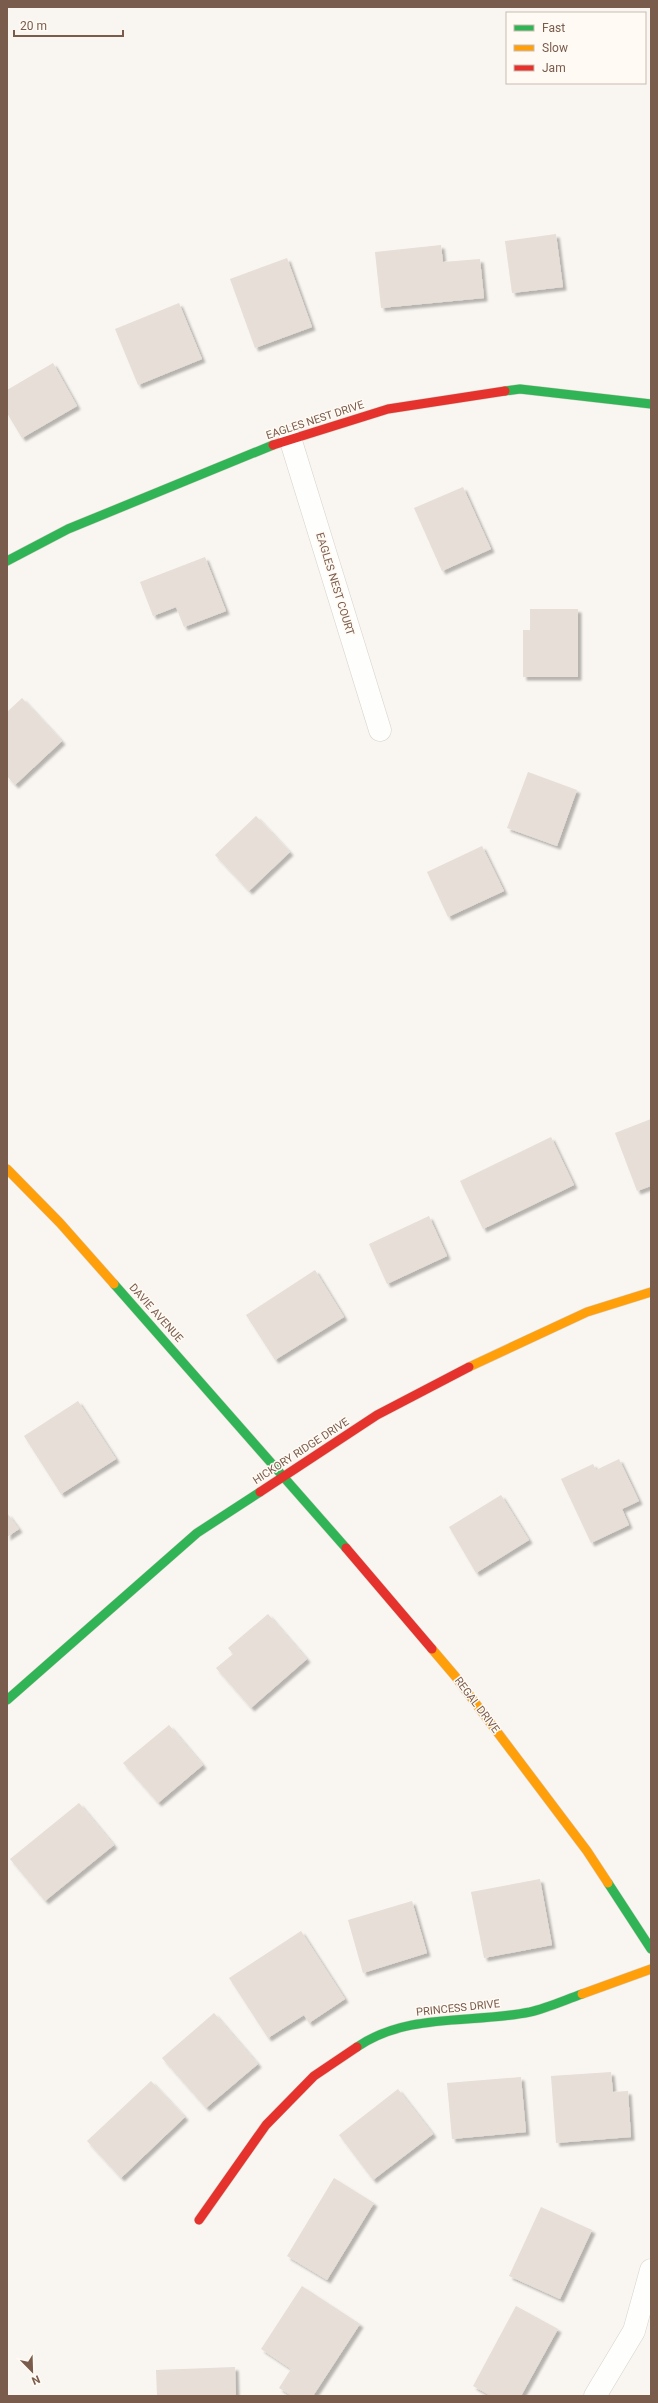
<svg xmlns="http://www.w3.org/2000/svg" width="658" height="2403" viewBox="0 0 658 2403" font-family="Roboto,sans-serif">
	<defs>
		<filter id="shadow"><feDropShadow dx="3.5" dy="3.5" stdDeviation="1" flood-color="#0004"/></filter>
	</defs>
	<rect width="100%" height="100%" fill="#f9f5f0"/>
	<g fill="#e6ded7" filter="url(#shadow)">
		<path d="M556 234 563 287 512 293 505 241Z"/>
		<path d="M441 245 443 262 480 259 484 298 381 308 375 252Z"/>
		<path d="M287 258 312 327 255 348 230 279Z"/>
		<path d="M179 303 202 359 138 385 115 329Z"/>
		<path d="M53 363 77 406 22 438 7 413V390Z"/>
		<path d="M463 487 491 549 442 571 414 508Z"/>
		<path d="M205 557 226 611 184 627 176 607 153 616 140 582Z"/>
		<path d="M530 609H578V677H523V630H530Z"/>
		<path d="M22 698 62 741 15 785 7 776V712Z"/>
		<path d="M528 772 577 790 557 846 507 828Z"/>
		<path d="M256 816 290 852 249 891 215 855Z"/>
		<path d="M482 846 504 891 448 917 427 872Z"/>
		<path d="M651 1119V1186L637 1191 615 1133Z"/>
		<path d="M551 1137 574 1185 483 1229 460 1181Z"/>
		<path d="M429 1216 447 1256 387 1284 369 1244Z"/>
		<path d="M315 1270 344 1317 275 1360 246 1315Z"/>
		<path d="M78 1401 116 1459 61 1494 24 1436Z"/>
		<path d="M619 1459 639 1501 622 1509 629 1525 591 1543 561 1479 593 1464 596 1470Z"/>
		<path d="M501 1495 529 1540 476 1573 449 1527Z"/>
		<path d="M7 1513 19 1529 7 1537Z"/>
		<path d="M268 1614 307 1659 251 1708 216 1668 233 1654 228 1648Z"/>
		<path d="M169 1725 203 1765 158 1803 123 1763Z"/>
		<path d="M79 1803 114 1845 45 1901 10 1859Z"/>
		<path d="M540 1879 552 1945 484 1958 471 1892Z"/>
		<path d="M412 1901 427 1953 363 1973 348 1920Z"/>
		<path d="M301 1931 345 1999 309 2023 304 2015 268 2038 229 1978Z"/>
		<path d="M214 2013 258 2064 206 2108 162 2058Z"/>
		<path d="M611 2072 613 2092 628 2091 631 2137 556 2143 551 2076Z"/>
		<path d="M521 2077 526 2132 452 2139 447 2083Z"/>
		<path d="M151 2081 185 2117 121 2178 87 2141Z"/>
		<path d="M398 2089 433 2134 373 2180 339 2135Z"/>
		<path d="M334 2178 374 2203 327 2280 287 2256Z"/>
		<path d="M541 2207 592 2230 560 2299 509 2276Z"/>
		<path d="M302 2286 360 2324 313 2396H292L279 2388 291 2369 261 2349Z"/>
		<path d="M516 2306 558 2329 521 2396H491L473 2386Z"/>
		<path d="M235 2367 236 2396H157L156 2370Z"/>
	</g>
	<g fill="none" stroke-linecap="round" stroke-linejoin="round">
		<g stroke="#d7d1cb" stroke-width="23">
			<g id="street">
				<path d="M290 438 380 730"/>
				<path d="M595 2396 634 2331 651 2270"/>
			</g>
		</g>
		<g stroke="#d9d2cb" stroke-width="10">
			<g id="fast">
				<path d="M505 391 520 389 651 404"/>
				<path d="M7 561 68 529 273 445"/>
				<path d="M114 1284 346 1548"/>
				<path d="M7 1700 197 1533 260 1492"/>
				<path d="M608 1883 651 1949"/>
				<path d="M357 2047C408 2012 472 2024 530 2012 547 2008 565 2000 582 1994"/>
			</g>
		</g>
		<g stroke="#d9d2cb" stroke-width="10">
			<g id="slow">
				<path d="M7 1169 60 1223 114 1284"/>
				<path d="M469 1367 587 1312 651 1292"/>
				<path d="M432 1649 455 1676 587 1851 608 1883"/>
				<path d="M582 1994 651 1969"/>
			</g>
		</g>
		<g stroke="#d9d2cb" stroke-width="10">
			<g id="jam">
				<path d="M273 445 388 409 505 391"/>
				<path d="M260 1492 377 1415 469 1367"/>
				<path d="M346 1548 432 1649"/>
				<path d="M199 2220 266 2125 314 2076 357 2047"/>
			</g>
		</g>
		<use href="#street" stroke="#fefefd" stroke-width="22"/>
		<use href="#fast" stroke="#30b455" stroke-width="9"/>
		<use href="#slow" stroke="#ff9f0a" stroke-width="9"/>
		<use href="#jam" stroke="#e5322d" stroke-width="9"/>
	</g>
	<g text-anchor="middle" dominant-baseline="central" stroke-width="3" stroke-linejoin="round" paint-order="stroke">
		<g font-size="11" fill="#7a5c4d" stroke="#fffaf3">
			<text transform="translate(315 420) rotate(-18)">EAGLES NEST DRIVE</text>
			<text transform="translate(335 584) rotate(73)">EAGLES NEST COURT</text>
			<text transform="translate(156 1313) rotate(48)">DAVIE AVENUE</text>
			<text transform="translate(301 1451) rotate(-33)">HICKORY RIDGE DRIVE</text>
			<text transform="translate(477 1705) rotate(53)">REGAL DRIVE</text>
			<text transform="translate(458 2008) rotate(-6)">PRINCESS DRIVE</text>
		</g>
	</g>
	<rect width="658" height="2403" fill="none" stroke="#7a5c4d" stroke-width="16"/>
	<rect x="506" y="12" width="140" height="72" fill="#fffaf3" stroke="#cabbb1"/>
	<rect x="514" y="25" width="20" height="6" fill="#30b455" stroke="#cabbb1"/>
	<text x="542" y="32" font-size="12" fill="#7a5c4d">Fast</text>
	<rect x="514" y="45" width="20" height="6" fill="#ff9f0a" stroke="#cabbb1"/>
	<text x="542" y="52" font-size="12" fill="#7a5c4d">Slow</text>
	<rect x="514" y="65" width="20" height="6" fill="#e5322d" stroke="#cabbb1"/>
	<text x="542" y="72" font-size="12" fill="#7a5c4d">Jam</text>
	<g transform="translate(32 2371) rotate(157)" stroke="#fffaf3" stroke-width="3" paint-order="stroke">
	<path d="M0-3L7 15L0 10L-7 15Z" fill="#7a5c4d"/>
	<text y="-6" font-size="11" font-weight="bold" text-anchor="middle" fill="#7a5c4d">N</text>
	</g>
	<path d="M14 30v6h109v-6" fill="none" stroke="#7a5c4d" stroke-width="2"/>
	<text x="20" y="30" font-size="12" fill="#7a5c4d" stroke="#fffaf3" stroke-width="3" paint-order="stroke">20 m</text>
</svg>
